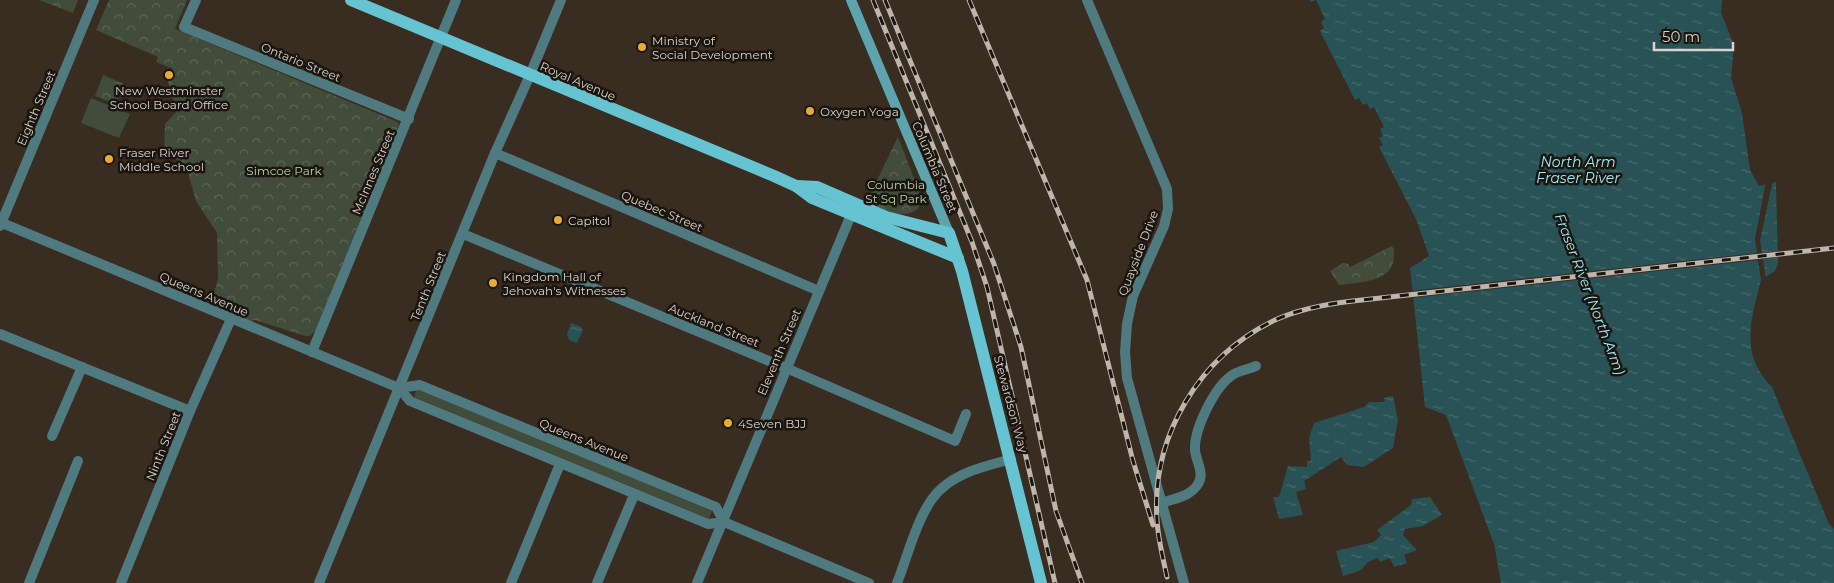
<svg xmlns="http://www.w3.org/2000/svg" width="1834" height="583" viewBox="0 0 1834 583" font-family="Montserrat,sans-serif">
	<defs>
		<pattern id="park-crowns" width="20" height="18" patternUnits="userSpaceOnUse" patternTransform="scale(1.25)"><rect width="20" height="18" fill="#424c3b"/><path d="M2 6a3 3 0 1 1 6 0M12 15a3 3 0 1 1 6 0" fill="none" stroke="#5d6556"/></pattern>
		<pattern id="water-ripples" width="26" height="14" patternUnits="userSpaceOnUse" patternTransform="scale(1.25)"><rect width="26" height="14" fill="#295256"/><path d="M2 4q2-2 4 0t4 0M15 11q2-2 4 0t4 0" fill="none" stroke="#476a6d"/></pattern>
	</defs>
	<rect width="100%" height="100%" fill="#392c20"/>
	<g fill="#424c3b">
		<path d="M91 98 130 114 119 138 81 123Z"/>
		<path d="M417 388 712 511 709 519 414 397Z"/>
	</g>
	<g fill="url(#park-crowns)">
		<path d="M39 0H78L73 13Z"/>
		<path d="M109 0H187L175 29 398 122 399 125 316 330 310 336H305L255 320 250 321 219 309 212 301 218 279 217 233 196 201 186 166 164 151 165 124 177 111 168 82 173 69 156 62 158 57 96 30Z"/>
		<path d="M103 75 124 84 116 104 95 96Z"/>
		<path d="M898 137 922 199 918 209C903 221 882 209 866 203Z"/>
		<path d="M1392 246C1395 250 1394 252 1394 257 1393 283 1358 282 1339 285L1330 271 1343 263 1348 264 1350 267Z"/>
	</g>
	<g fill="url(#water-ripples)">
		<path d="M1310 0H1722L1721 13 1734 45 1731 78 1742 113 1750 170 1759 186 1776 182 1778 264 1775 271 1761 280C1751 320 1739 354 1772 387L1829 524 1834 529V583H1501L1494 544 1446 415 1425 407 1410 268 1429 256 1416 219 1379 147 1383 145 1379 138 1383 136 1380 129 1384 127 1374 107 1370 109 1367 103 1363 105 1359 98 1355 100 1320 31 1324 28 1321 22 1325 19 1316 0 1311 2Z"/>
		<path d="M571 323 581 327 583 330 577 343 569 340 567 334Z"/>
		<path d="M1393 396 1398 420 1393 448 1364 467 1347 465 1341 457 1304 481 1306 489 1296 492 1303 515 1279 519 1273 497H1279L1288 466 1307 467V461H1311L1309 438 1314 423 1364 407 1369 402H1385L1384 398Z"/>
		<path d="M1430 497 1442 515 1423 526 1405 529 1403 535 1417 550 1404 555 1407 563 1394 567 1390 558 1380 562 1378 558 1368 562 1361 570 1343 576 1336 551 1374 542 1381 535 1377 530 1411 505 1412 499Z"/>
	</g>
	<path fill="#392c20" d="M1773 180 1760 240 1762 253 1782 251 1781 257 1763 259 1766 280 1762 286 1758 260 1411 298 1410 291 1757 253 1755 239 1766 181Z"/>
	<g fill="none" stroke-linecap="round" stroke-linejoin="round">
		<g stroke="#4f7a80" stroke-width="10">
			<path d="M196 0 184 27 409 119"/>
			<path d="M495 153 819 291"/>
			<path d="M0 222 399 388 410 401 708 524 724 522 869 583"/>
			<path d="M463 234 786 368 955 441 966 414"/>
			<path d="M0 334 190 411"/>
			<path d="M312 352 456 0"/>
			<path d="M399 388 420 385 716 507 724 522"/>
			<path d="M52 436 82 367"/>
			<path d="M1162 503C1175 498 1190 497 1198 484 1205 473 1196 462 1195 450 1194 429 1215 385 1234 374 1241 370 1250 369 1256 366"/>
			<path d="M29 583 78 461"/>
			<path d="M121 583 190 411 231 319"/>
			<path d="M319 583 495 153 530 75"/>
			<path d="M511 583 560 464"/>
			<path d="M597 583 634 495"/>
			<path d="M697 583 851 215"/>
		</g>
		<g stroke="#4f7a80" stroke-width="10">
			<path d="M1087 0 1167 189 1168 209 1164 226 1133 296 1127 324 1125 352 1127 378 1184 583"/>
			<path d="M530 75 561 0"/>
			<path d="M0 226 94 0"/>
			<path d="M897 583C908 556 919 508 941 489 960 471 987 466 1011 459"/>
		</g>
		<path stroke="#5da4ae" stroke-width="10" d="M851 0 949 233"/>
		<g stroke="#66c4d2" stroke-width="12">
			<path d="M351 0 774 176 796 186 812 198 958 258"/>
			<path d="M796 186 817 187 886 217 949 233 962 271 1041 583"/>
		</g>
		<g stroke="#bfb5ad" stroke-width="5">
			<g id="rail">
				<path d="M873 0 972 242 987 287 1055 583"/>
				<path d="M885 0 994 264 1021 347 1056 511 1082 583"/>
				<path d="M969 0 1087 280 1133 461 1153 525"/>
				<path d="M1167 577C1163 558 1158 539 1157 520 1151 437 1199 356 1275 320 1299 309 1327 304 1353 301L1834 248"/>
			</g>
		</g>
		<use href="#rail" stroke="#1b1510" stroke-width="3" stroke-dasharray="9" stroke-linecap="butt"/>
	</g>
	<g fill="#e9ab38" stroke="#1b1510" stroke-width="2">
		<circle cx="642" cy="47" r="5"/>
		<circle cx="169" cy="75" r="5"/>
		<circle cx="810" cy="111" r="5"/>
		<circle cx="109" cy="159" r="5"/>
		<circle cx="558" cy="220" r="5"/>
		<circle cx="493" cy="283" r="5"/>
		<circle cx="728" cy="423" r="5"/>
	</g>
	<g text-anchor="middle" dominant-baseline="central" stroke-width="5" stroke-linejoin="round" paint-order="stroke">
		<g font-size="12" fill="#dbd2ca" stroke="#1b1510" text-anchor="start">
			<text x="652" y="40">Ministry of<tspan x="652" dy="14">Social Development</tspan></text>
			<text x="169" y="90" text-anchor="middle">New Westminster<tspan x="169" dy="14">School Board Office</tspan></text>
			<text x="820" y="111">Oxygen Yoga</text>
			<text x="119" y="152">Fraser River<tspan x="119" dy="14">Middle School</tspan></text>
			<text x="568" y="220">Capitol</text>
			<text x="503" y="276">Kingdom Hall of<tspan x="503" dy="14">Jehovah's Witnesses</tspan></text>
			<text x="738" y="423">4Seven BJJ</text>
		</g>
		<g font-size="12" fill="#dbd2ca" stroke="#1b1510">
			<text transform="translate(301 62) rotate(22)">Ontario Street</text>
			<text transform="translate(578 81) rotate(23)">Royal Avenue</text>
			<text transform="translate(36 108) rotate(-67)">Eighth Street</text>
			<text transform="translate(935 167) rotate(67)">Columbia Street</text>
			<text transform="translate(373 172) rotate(-67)">McInnes Street</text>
			<text transform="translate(662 211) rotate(23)">Quebec Street</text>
			<text transform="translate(1138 253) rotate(-69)">Quayside Drive</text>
			<text transform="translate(428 286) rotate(-68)">Tenth Street</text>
			<text transform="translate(204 294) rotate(23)">Queens Avenue</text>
			<text transform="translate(714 325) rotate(22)">Auckland Street</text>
			<text transform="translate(779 352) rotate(-67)">Eleventh Street</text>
			<text transform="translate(1011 404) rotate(75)">Stewardson Way</text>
			<text transform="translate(584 440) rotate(22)">Queens Avenue</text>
			<text transform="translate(163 446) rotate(-68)">Ninth Street</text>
		</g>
		<g font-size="12" fill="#b5d4a1" stroke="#1b1510">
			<text x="284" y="170">Simcoe Park</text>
			<text x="896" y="184">Columbia<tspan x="896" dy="14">St Sq Park</tspan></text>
		</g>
		<g font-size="14" font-style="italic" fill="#9eebf3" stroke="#1b1510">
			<text x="1578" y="162">North Arm<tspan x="1578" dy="16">Fraser River</tspan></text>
			<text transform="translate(1590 294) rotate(69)">Fraser River (North Arm)</text>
		</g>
	</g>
	<path d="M1654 42v8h79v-8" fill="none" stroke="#dbd2ca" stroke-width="2.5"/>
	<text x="1662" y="42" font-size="15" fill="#dbd2ca" stroke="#1b1510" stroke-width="4" paint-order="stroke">50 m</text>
</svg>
